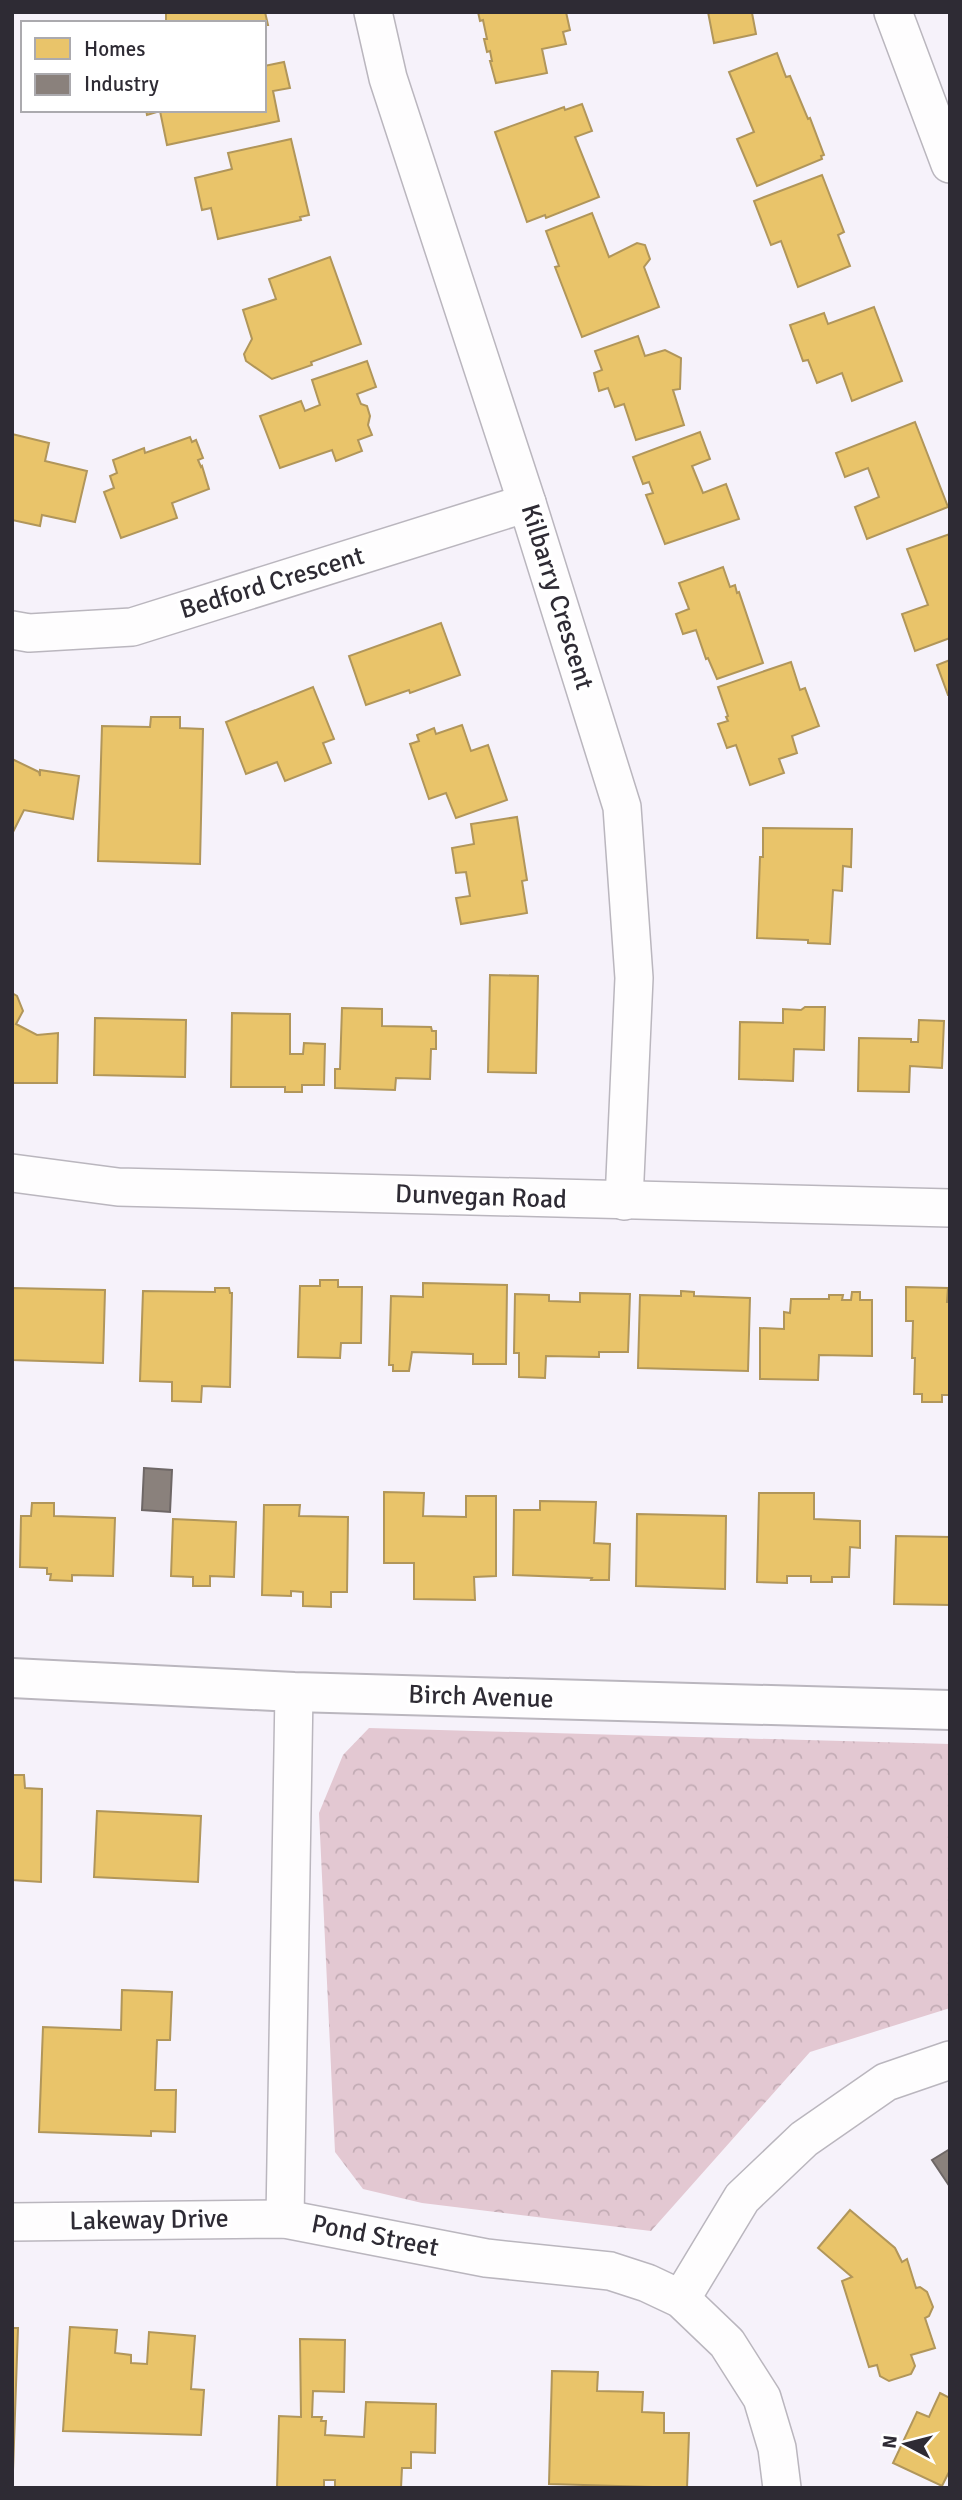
<svg xmlns="http://www.w3.org/2000/svg" width="962" height="2500" viewBox="0 0 962 2500" font-family="Signika,sans-serif">
	<defs>
		<pattern id="forest-crowns" width="20" height="18" patternUnits="userSpaceOnUse" patternTransform="scale(1.75)"><rect width="20" height="18" fill="#e3c8d2"/><path d="M2 6a3 3 0 1 1 6 0M12 15a3 3 0 1 1 6 0" fill="none" stroke="#c3acb5"/></pattern>
	</defs>
	<rect width="100%" height="100%" fill="#f6f2fa"/>
	<path fill="url(#forest-crowns)" d="M369 1728 950 1744V2008L810 2052 651 2231 422 2203 363 2189 335 2152 319 1813 343 1755Z"/>
	<g fill="#e9c46a" stroke="#b1965a" stroke-width="2">
		<path d="M166 12H265L268 25H264V23H166Z"/>
		<path d="M478 12H566L570 30 563 32 566 44 542 49 547 73 496 83 490 61H492L490 51 487 52 484 39H487L483 20 480 21Z"/>
		<path d="M708 12H756L752 13 756 34 714 43Z"/>
		<path d="M777 53 786 77 790 76 808 119 810 118 824 155 821 156 822 159 757 186 737 139 754 132 729 72Z"/>
		<path d="M284 62 290 88 273 91 279 121 167 145 160 111 147 115 146 110H264V66Z"/>
		<path d="M582 104 592 131 575 137 599 197 546 218 545 215 527 222 495 132 564 107 565 110Z"/>
		<path d="M291 139 309 215 300 217 301 220 218 239 211 208 202 210 195 178 232 169 228 153Z"/>
		<path d="M822 175 844 232 838 235 850 266 798 287 781 241 771 245 754 201Z"/>
		<path d="M592 213 609 257 637 243 645 245 650 259 644 267 659 307 582 337 555 267 559 266 546 231Z"/>
		<path d="M330 257 361 344 311 362 312 365 272 379 246 361 244 354 252 339 243 310 276 299 269 279Z"/>
		<path d="M874 307 902 381 852 401 842 373 817 383 808 360 803 361 790 325 824 313 828 324Z"/>
		<path d="M638 336 645 356 665 350 681 358 680 389 673 390 684 425 636 440 624 404 615 407 608 388 599 391 594 373 602 370 595 351Z"/>
		<path d="M367 361 376 387 357 394 361 404 367 406 370 416 368 425 372 435 358 440 362 451 336 461 332 450 280 468 260 416 301 401 305 411 320 405 312 380Z"/>
		<path d="M915 422 948 507 867 539 855 507 879 497 868 468 845 477 836 453Z"/>
		<path d="M700 432 710 459 692 466 703 493 726 484 739 519 665 544 646 495 653 493 649 482 643 484 633 457Z"/>
		<path d="M12 434 49 443 45 461 87 471 75 522 42 515 40 526 12 520Z"/>
		<path d="M190 437 192 442 196 440 203 458 198 460 201 467 202 466 209 489 172 503 177 518 121 538 104 492 114 488 110 476 117 473 113 460 144 448 145 453Z"/>
		<path d="M950 534V638L915 651 902 614 928 605 907 549Z"/>
		<path d="M723 567 730 587 735 585 737 593 739 592 763 663 717 679 708 658 706 659 696 630 683 634 676 614 689 609 679 583Z"/>
		<path d="M441 623 460 675 410 693 409 690 366 705 349 656Z"/>
		<path d="M950 660V695H948L937 665Z"/>
		<path d="M791 662 800 690 805 688 819 726 792 736 797 753 779 759 784 773 750 785 736 745 727 748 718 724 728 721 726 717 728 716 718 687Z"/>
		<path d="M313 687 334 739 323 743 331 763 285 781 277 762 246 774 226 722Z"/>
		<path d="M151 717H180V728L203 729 200 864 98 861 102 726 150 727Z"/>
		<path d="M462 725 471 751 488 745 507 800 456 818 446 793 429 799 410 744 419 741 417 735 434 728 436 734Z"/>
		<path d="M12 759 39 772 40 776V770L79 776 73 819 24 810 12 834Z"/>
		<path d="M517 817 527 880 522 881 527 913 461 924 456 898 470 896 466 872 456 873 452 848 474 844 471 824Z"/>
		<path d="M763 828 852 829 851 867 843 866 842 891 833 890 830 944 808 943V940L757 938 760 857H763Z"/>
		<path d="M490 975 538 976 536 1073 488 1072Z"/>
		<path d="M12 993 17 996 23 1011 16 1024 37 1035 58 1033 57 1083H12Z"/>
		<path d="M805 1007H825L824 1050 794 1049 793 1081 739 1079 740 1022 783 1023V1009L801 1010Z"/>
		<path d="M342 1008 382 1009V1026L431 1027 432 1031H436V1049H431L430 1079 396 1078 395 1090 335 1088V1069H340Z"/>
		<path d="M232 1013 290 1014V1054H303L304 1043 325 1044 324 1085H302V1092H285V1087H231Z"/>
		<path d="M95 1018 186 1020 185 1077 94 1075Z"/>
		<path d="M919 1020 944 1021 942 1068 910 1066 909 1092 858 1091 859 1038 911 1039V1042H918Z"/>
		<path d="M320 1280H338V1287H362L361 1343H341L340 1358 298 1357 300 1286H320Z"/>
		<path d="M423 1283 507 1285 506 1364H473V1354L412 1352 409 1371H393V1365H389L391 1296 423 1297Z"/>
		<path d="M906 1287 948 1288 947 1302H950V1395H942V1402H922V1394H914L915 1358H912L913 1321H906Z"/>
		<path d="M12 1288 105 1290 103 1363 12 1360Z"/>
		<path d="M215 1288H229L230 1293H232L230 1387 202 1386 201 1402 172 1401V1382L140 1381 143 1291 215 1292Z"/>
		<path d="M681 1291 694 1292V1296L750 1298 748 1371 638 1368 640 1295 681 1296Z"/>
		<path d="M852 1292H860V1300H872V1356L819 1355 818 1380 760 1379V1328L784 1329V1312L790 1313 791 1299H829V1295H843L842 1300H851Z"/>
		<path d="M580 1293 630 1294 628 1352H599V1357L546 1356 545 1378 519 1377V1353H514L515 1294 549 1295V1301L580 1302Z"/>
		<path d="M384 1492 424 1493 423 1516 466 1517V1496H496V1576L474 1577 475 1600 414 1599V1563H384Z"/>
		<path d="M759 1493H814V1519L860 1521V1548L850 1547 849 1577H832V1582H811V1576H787V1583L757 1582Z"/>
		<path d="M540 1501 596 1502 594 1543 610 1544 609 1580H591L592 1578 513 1575 514 1510H540Z"/>
		<path d="M32 1503H54V1516L115 1518 113 1576 72 1575V1581L50 1580 51 1574H47V1568L20 1567 21 1516H31Z"/>
		<path d="M264 1505H300L299 1516 348 1517 347 1592H331V1607L303 1606V1592L291 1591V1596L262 1595Z"/>
		<path d="M637 1514 726 1516 725 1589 636 1586Z"/>
		<path d="M173 1519 236 1522 234 1577 210 1576V1586H193V1577L171 1576Z"/>
		<path d="M896 1536 950 1537V1605L894 1604Z"/>
		<path d="M12 1775H24L25 1788 42 1789 41 1882 12 1880Z"/>
		<path d="M97 1811 201 1816 198 1882 94 1877Z"/>
		<path d="M122 1990 172 1992 170 2040H157L155 2090H176L175 2132 151 2131V2136L39 2132 43 2027 121 2030Z"/>
		<path d="M850 2210 895 2248 902 2262 907 2259 916 2288 920 2287 927 2292 933 2307 929 2316 925 2318 935 2348 911 2355 915 2366 911 2374 889 2381 880 2376 877 2365 869 2367 842 2281 852 2277 818 2248Z"/>
		<path d="M70 2327 117 2330 115 2353 131 2355V2363L147 2364 149 2332 195 2336 191 2389 204 2390 201 2435 63 2431Z"/>
		<path d="M12 2328H18L13 2471H12Z"/>
		<path d="M300 2339 345 2340 344 2392 313 2391 312 2417H322L321 2421H326L325 2435 364 2437 366 2402 436 2404 435 2453 411 2452V2468H402L401 2488H335V2480H324V2488H277L279 2416 301 2417Z"/>
		<path d="M552 2371 598 2372 597 2391 643 2392 642 2412 664 2413V2433H689L687 2488 549 2484Z"/>
		<path d="M940 2393 950 2398V2470L942 2486 893 2463 917 2412 929 2417Z"/>
	</g>
	<g fill="#8a817c" stroke="#6e6766" stroke-width="2">
		<path d="M144 1468 172 1470 170 1512 142 1510Z"/>
		<path d="M950 2149V2187L932 2160Z"/>
	</g>
	<g fill="none" stroke-linecap="round" stroke-linejoin="round">
		<g stroke="#bab6be" stroke-width="40">
			<g id="minor">
				<path d="M373 12 388 78 527 503 622 807 634 978 624 1201"/>
				<path d="M893 12 950 164"/>
				<path d="M12 630 29 633 132 627 527 503"/>
				<path d="M12 1173 118 1187 950 1208"/>
				<path d="M285 2219 294 1692"/>
				<path d="M12 2222 285 2219 486 2258 610 2271 647 2283 681 2299 727 2343 762 2398 777 2448 782 2488"/>
				<path d="M681 2299 742 2198 804 2139 886 2082 950 2060"/>
			</g>
		</g>
		<g stroke="#bab6be" stroke-width="42">
			<path id="tertiary" d="M12 1678 294 1692 950 1710"/>
		</g>
		<use href="#minor" stroke="#fefdfe" stroke-width="37"/>
		<use href="#tertiary" stroke="#fefdfe" stroke-width="38"/>
	</g>
	<g text-anchor="middle" dominant-baseline="central" stroke-width="7" stroke-linejoin="round" paint-order="stroke">
		<g font-size="26" fill="#2e2b34" stroke="#fff">
			<text transform="translate(272 583) rotate(-17)">Bedford Crescent</text>
			<text transform="translate(557 597) rotate(73)">Kilbarry Crescent</text>
			<text transform="translate(481 1197) rotate(2)">Dunvegan Road</text>
			<text transform="translate(481 1697) rotate(2)">Birch Avenue</text>
			<text transform="translate(149 2220) rotate(-1)">Lakeway Drive</text>
			<text transform="translate(375 2236) rotate(11)">Pond Street</text>
		</g>
	</g>
	<rect width="962" height="2500" fill="none" stroke="#2e2b34" stroke-width="28"/>
	<rect x="21" y="21" width="245" height="91" fill="#ffffff" stroke="#abaaae" stroke-width="2"/>
	<rect x="35" y="38" width="35" height="21" fill="#e9c46a" stroke="#abaaae" stroke-width="2"/>
	<text x="84" y="56" font-size="21" fill="#2e2b34">Homes</text>
	<rect x="35" y="74" width="35" height="21" fill="#8a817c" stroke="#abaaae" stroke-width="2"/>
	<text x="84" y="91" font-size="21" fill="#2e2b34">Industry</text>
	<g transform="translate(906 2444) rotate(277)" stroke="#ffffff" stroke-width="5" paint-order="stroke">
	<path d="M0-5L12 26L0 18L-12 26Z" fill="#2e2b34"/>
	<text y="-10" font-size="19" font-weight="bold" text-anchor="middle" fill="#2e2b34">N</text>
	</g>
</svg>
